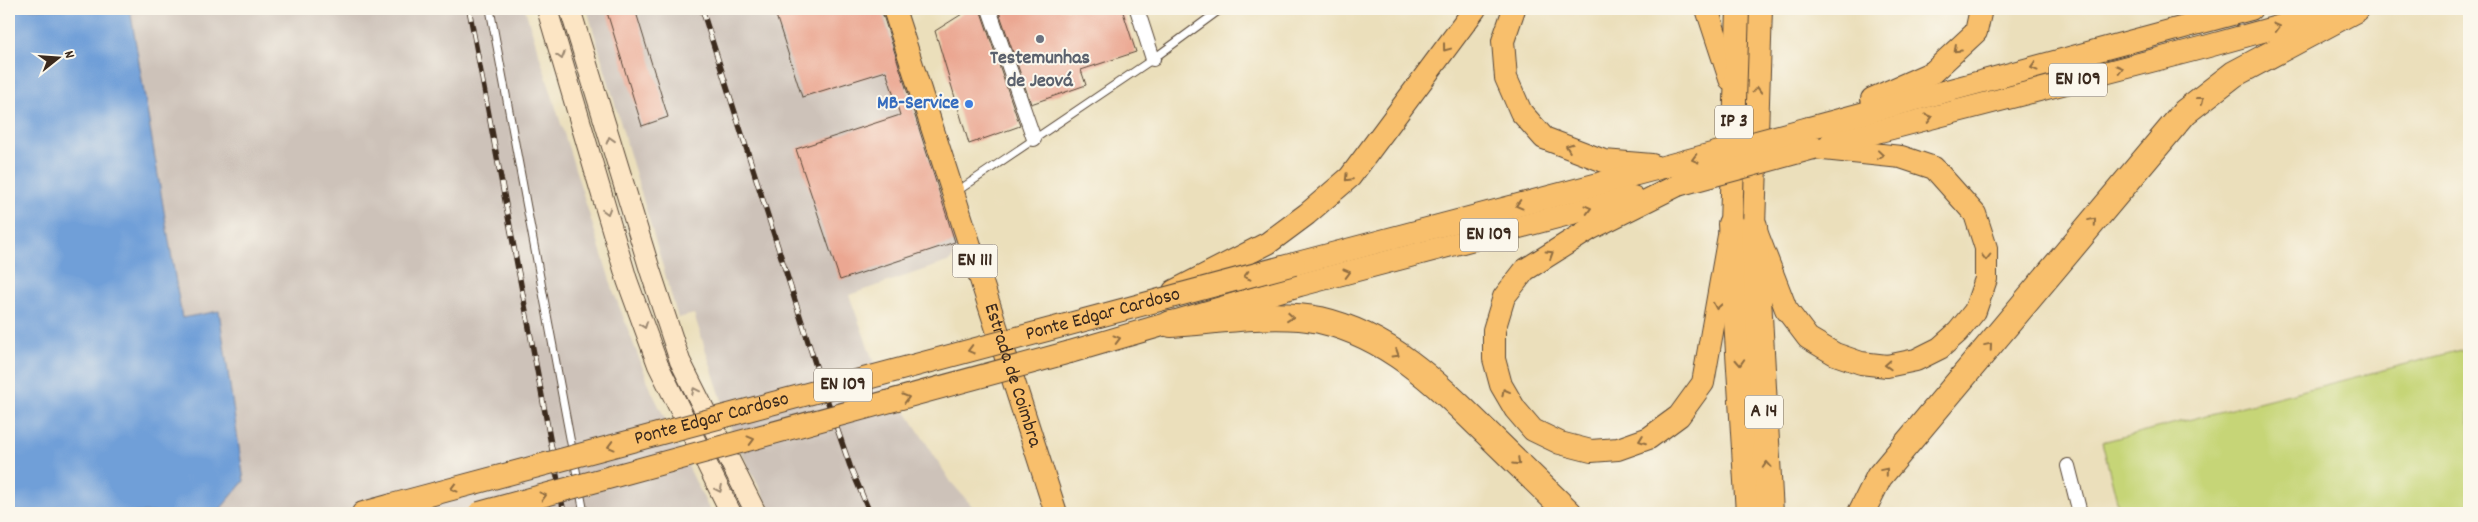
<svg xmlns="http://www.w3.org/2000/svg" width="2478" height="522" viewBox="0 0 2478 522" font-family="Dekko,sans-serif">
	<rect width="100%" height="100%" fill="#fbf7ec"/>
	<filter id="ink" filterUnits="userSpaceOnUse"><feTurbulence type="fractalNoise" baseFrequency=".02" numOctaves="2"/><feDisplacementMap in="SourceGraphic" scale="10" xChannelSelector="R" yChannelSelector="G"/><feConvolveMatrix kernelMatrix="1 2 1 2 8 2 1 2 1" color-interpolation-filters="sRGB"/></filter>
	<filter id="wash" filterUnits="userSpaceOnUse"><feTurbulence type="fractalNoise" baseFrequency=".0096" numOctaves="4" result="noise"/><feDisplacementMap in="SourceGraphic" scale="20" xChannelSelector="R" yChannelSelector="G"/><feGaussianBlur stdDeviation="1.12" result="paint"/><feColorMatrix in="noise" values="0 0 0 0 0 0 0 0 0 0 0 0 0 0 0 0 0 1.4 0 .05"/><feComposite in="paint" operator="in"/></filter>
	<g filter="url(#wash)">
		<rect width="100%" height="100%" fill="#ebdfbb"/>
		<g fill="#cdc2b9">
			<path d="M130 9H525L614 293 652 392 711 513H217L244 481 219 311 182 318Z"/>
			<path d="M587 9H883L958 251 950 261 849 295 873 360 951 482 978 513H772L734 438 694 314 678 318Z"/>
		</g>
		<path fill="#c6d577" stroke="#80804a" d="M2469 348V513H2120L2102 442Z"/>
		<path fill="#6f9fd8" stroke="#55647b" d="M9 9H130L182 318 219 311 244 481 217 513H9Z"/>
		<g id="blocks">
			<g fill="#eba792">
				<path d="M606 9H635L668 117 642 126Z"/>
				<path d="M774 9H881L955 242 840 280 796 149 900 115 886 71 802 97Z"/>
				<path d="M970 9H980L1020 126 969 144 935 31Z"/>
				<path d="M998 9H1122L1136 52 1081 70 1086 85 1031 104Z"/>
			</g>
		</g>
	</g>
	<g filter="url(#ink)">
		<use href="#blocks" fill-opacity="0" stroke="#554536" stroke-width="1"/>
		<g fill="none" stroke-linecap="round" stroke-linejoin="round">
			<g stroke="#554536" stroke-width="9">
				<g id="service">
					<path d="M490 9 584 513"/>
					<path d="M956 192 1153 59 1221 9"/>
				</g>
			</g>
			<g stroke="#554536" stroke-width="16">
				<g id="minor">
					<path d="M989 9 1034 139"/>
					<path d="M1137 9 1153 59"/>
					<path d="M2068 466 2080 513"/>
				</g>
			</g>
			<g stroke="#554536" stroke-width="22">
				<g id="secondary">
					<path d="M547 9 627 280 658 365 731 513"/>
					<path d="M570 9 650 270 680 361 756 513"/>
				</g>
			</g>
			<g stroke="#554536" stroke-width="24">
				<g id="primary">
					<path id="s1" d="M894 9 1056 513"/>
					<path d="M1514 9 1503 41 1506 78 1521 112 1544 138 1604 161 1652 165"/>
					<path d="M1707 9 1730 79"/>
					<path d="M1761 9 1754 226 1786 309 1808 338 1835 354 1861 363 1887 366 1916 360 1940 348 1958 332 1975 311 1986 279V248L1975 214 1934 168 1901 157 1814 148"/>
					<path d="M1872 99 1933 72 1976 32 1981 9"/>
					<path d="M1809 128 2251 9"/>
					<path d="M1830 144 2205 47 2342 9"/>
					<path d="M1678 185 1590 229 1525 270 1504 297 1494 330V359L1501 385 1515 409 1533 430 1560 443 1591 451 1618 449 1649 438 1679 416 1703 383 1731 224 1738 9"/>
					<path d="M1294 264 1667 166"/>
					<path d="M1174 291 1268 243 1307 214 1350 177 1475 9"/>
					<path d="M1070 352 1300 285 1633 197"/>
					<path d="M363 513 392 505"/>
				</g>
			</g>
			<g stroke="#554536" stroke-width="28">
				<g id="motorway">
					<path d="M1731 224 1749 513"/>
					<path d="M1754 226 1770 513"/>
					<path d="M1171 324C1218 321 1274 311 1320 320 1389 336 1436 383 1485 431 1513 458 1541 486 1569 513"/>
					<path d="M1861 513 1879 477 2185 112 2234 74 2356 9"/>
				</g>
			</g>
			<use href="#service" stroke="#fff" stroke-width="7"/>
			<use href="#minor" stroke="#fff" stroke-width="14"/>
			<use href="#secondary" stroke="#fce5c4" stroke-width="20"/>
			<use href="#primary" stroke="#f8bf6c" stroke-width="22"/>
			<use href="#motorway" stroke="#f8bf6c" stroke-width="26"/>
			<g stroke="#3b2a1e" stroke-width="5.5">
				<g id="rail">
					<path d="M469 9 564 513"/>
					<path d="M702 9 821 382 850 466 870 513"/>
				</g>
			</g>
			<use href="#rail" stroke="#fbf7ec" stroke-width="4" stroke-dasharray="11" stroke-linecap="butt"/>
			<g stroke="#554536" stroke-width="24" stroke-linecap="butt">
				<g id="primary-bridge">
					<path d="M1667 166 1809 128"/>
					<path d="M1678 185 1814 148"/>
					<path id="s2" d="M392 505 1294 264"/>
					<path d="M479 513 1070 352"/>
				</g>
			</g>
			<use href="#primary-bridge" stroke="#f8bf6c" stroke-width="22"/>
		</g>
		<defs><path id="oneway-chevron" d="M-2-3.5L2.5 0L-2 3.5" fill="none" stroke-width="1.6" stroke-linecap="round" stroke-linejoin="round" transform="scale(1.25)"/></defs>
		<g stroke="#906d41">
			<use href="#oneway-chevron" transform="translate(2277 27) rotate(-16)"/>
			<use href="#oneway-chevron" transform="translate(1446 48) rotate(127)"/>
			<use href="#oneway-chevron" transform="translate(1957 49) rotate(137)"/>
			<use href="#oneway-chevron" transform="translate(2034 67) rotate(165)"/>
			<use href="#oneway-chevron" transform="translate(2120 69) rotate(-15)"/>
			<use href="#oneway-chevron" transform="translate(1757 90) rotate(-88)"/>
			<use href="#oneway-chevron" transform="translate(2201 100) rotate(-38)"/>
			<use href="#oneway-chevron" transform="translate(1929 118) rotate(-15)"/>
			<use href="#oneway-chevron" transform="translate(1569 147) rotate(-159)"/>
			<use href="#oneway-chevron" transform="translate(1880 155) rotate(6)"/>
			<use href="#oneway-chevron" transform="translate(1695 159) rotate(165)"/>
			<use href="#oneway-chevron" transform="translate(1348 178) rotate(134)"/>
			<use href="#oneway-chevron" transform="translate(1519 205) rotate(165)"/>
			<use href="#oneway-chevron" transform="translate(1588 209) rotate(-15)"/>
			<use href="#oneway-chevron" transform="translate(2093 221) rotate(-50)"/>
			<use href="#oneway-chevron" transform="translate(1550 254) rotate(-32)"/>
			<use href="#oneway-chevron" transform="translate(1986 257) rotate(90)"/>
			<use href="#oneway-chevron" transform="translate(1347 273) rotate(-15)"/>
			<use href="#oneway-chevron" transform="translate(1247 276) rotate(166)"/>
			<use href="#oneway-chevron" transform="translate(1717 306) rotate(100)"/>
			<use href="#oneway-chevron" transform="translate(1290 317) rotate(5)"/>
			<use href="#oneway-chevron" transform="translate(1117 339) rotate(-15)"/>
			<use href="#oneway-chevron" transform="translate(1989 346) rotate(-50)"/>
			<use href="#oneway-chevron" transform="translate(971 350) rotate(165)"/>
			<use href="#oneway-chevron" transform="translate(1396 354) rotate(32)"/>
			<use href="#oneway-chevron" transform="translate(1740 362) rotate(87)"/>
			<use href="#oneway-chevron" transform="translate(1888 365) rotate(177)"/>
			<use href="#oneway-chevron" transform="translate(1505 392) rotate(-119)"/>
			<use href="#oneway-chevron" transform="translate(906 398) rotate(-16)"/>
			<use href="#oneway-chevron" transform="translate(751 440) rotate(-15)"/>
			<use href="#oneway-chevron" transform="translate(1642 440) rotate(159)"/>
			<use href="#oneway-chevron" transform="translate(611 446) rotate(165)"/>
			<use href="#oneway-chevron" transform="translate(1517 462) rotate(44)"/>
			<use href="#oneway-chevron" transform="translate(1767 465) rotate(-93)"/>
			<use href="#oneway-chevron" transform="translate(1885 471) rotate(-50)"/>
			<use href="#oneway-chevron" transform="translate(454 488) rotate(165)"/>
			<use href="#oneway-chevron" transform="translate(543 496) rotate(-15)"/>
		</g>
		<g stroke="#9c8871">
			<use href="#oneway-chevron" transform="translate(561 56) rotate(74)"/>
			<use href="#oneway-chevron" transform="translate(610 140) rotate(-107)"/>
			<use href="#oneway-chevron" transform="translate(607 211) rotate(74)"/>
			<use href="#oneway-chevron" transform="translate(644 325) rotate(70)"/>
			<use href="#oneway-chevron" transform="translate(695 391) rotate(-116)"/>
			<use href="#oneway-chevron" transform="translate(719 489) rotate(64)"/>
		</g>
	</g>
	<circle fill="#6b7280" stroke="#fbf7ec" stroke-width="2" cx="1040" cy="39" r="5"/>
	<circle fill="#3f7fe0" stroke="#fbf7ec" stroke-width="2" cx="969" cy="104" r="5"/>
	<g text-anchor="middle" dominant-baseline="central" stroke-width="4" stroke-linejoin="round" paint-order="stroke">
		<g fill="#fbf7ec" stroke="#75685c" stroke-width="1">
			<rect x="2049" y="63.5" width="58" height="33" rx="4"/>
			<rect x="1715" y="105.5" width="38" height="33" rx="4"/>
			<rect x="1460" y="218.5" width="58" height="33" rx="4"/>
			<rect x="952.5" y="244.5" width="45" height="33" rx="4"/>
			<rect x="814" y="368.5" width="58" height="33" rx="4"/>
			<rect x="1745" y="395.5" width="38" height="33" rx="4"/>
		</g>
		<g font-size="19" font-weight="bold" fill="#3b2a1e">
			<text x="2078" y="80">EN 109</text>
			<text x="1734" y="122">IP 3</text>
			<text x="1489" y="235">EN 109</text>
			<text x="975" y="261">EN 111</text>
			<text x="843" y="385">EN 109</text>
			<text x="1764" y="412">A 14</text>
		</g>
		<g font-size="20" font-weight="bold" fill="#5b616d" stroke="#fbf7ec">
			<text x="1040" y="59">Testemunhas<tspan x="1040" dy="23">de Jeová</tspan></text>
		</g>
		<g font-size="20" font-weight="bold" fill="#366cbe" stroke="#fbf7ec" text-anchor="end">
			<text x="959" y="104">MB-Service</text>
		</g>
		<g font-size="20" fill="#3b2a1e" stroke="#fbf7ec">
			<text stroke="none"><textPath href="#s2" startOffset="736">Ponte Edgar Cardoso</textPath></text>
			<text stroke="none"><textPath href="#s1" startOffset="385">Estrada de Coimbra</textPath></text>
			<text stroke="none"><textPath href="#s2" startOffset="331">Ponte Edgar Cardoso</textPath></text>
		</g>
	</g>
	<rect width="2478" height="522" fill="none" stroke="#fbf7ec" stroke-width="30"/>
	<g transform="translate(58 58) rotate(73)" stroke="#fbf7ec" stroke-width="4" paint-order="stroke">
	<path d="M0-4L9 19L0 12L-9 19Z" fill="#3b2a1e"/>
	<text y="-8" font-size="14" font-weight="bold" text-anchor="middle" fill="#3b2a1e">N</text>
	</g>
</svg>
